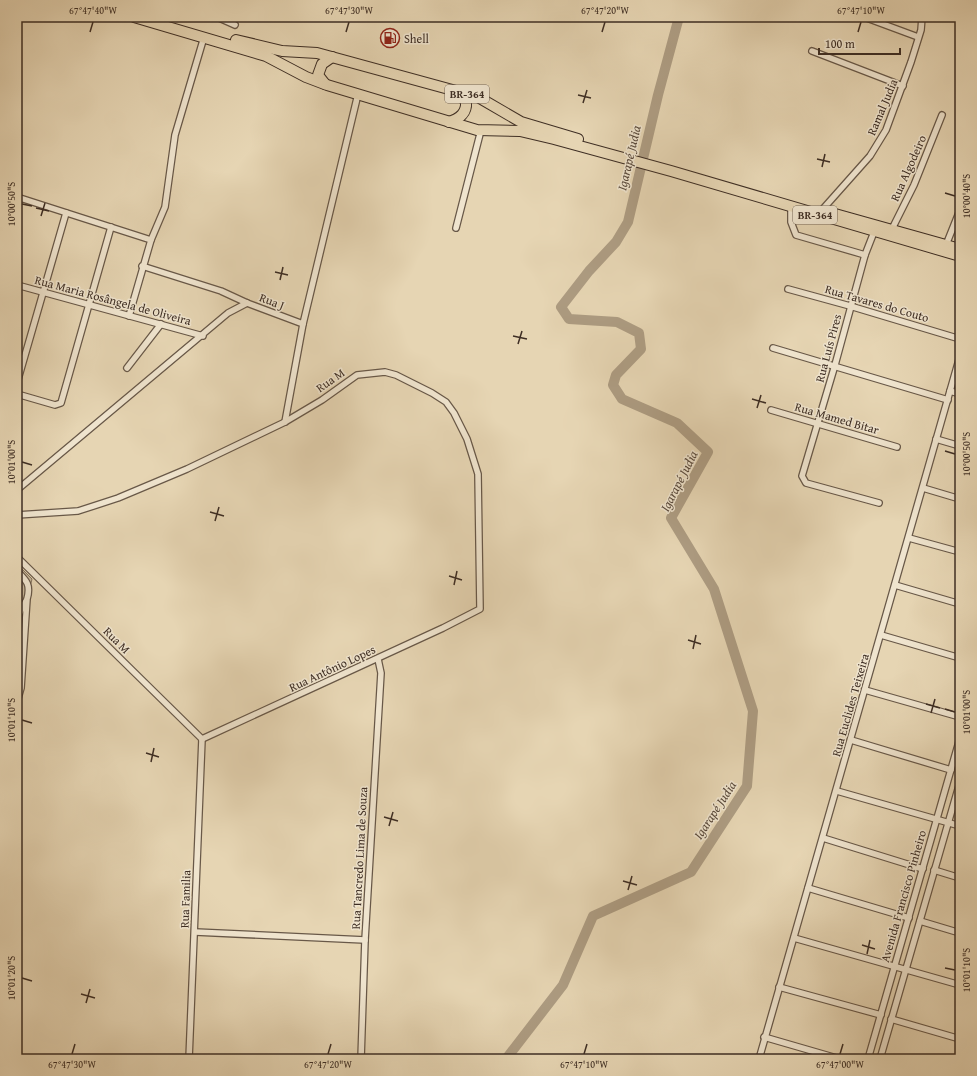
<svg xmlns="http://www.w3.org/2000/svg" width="977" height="1076" viewBox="0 0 977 1076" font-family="'Gentium Book Plus',serif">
	<defs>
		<pattern id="park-tufts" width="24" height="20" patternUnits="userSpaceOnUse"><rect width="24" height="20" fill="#c9b99b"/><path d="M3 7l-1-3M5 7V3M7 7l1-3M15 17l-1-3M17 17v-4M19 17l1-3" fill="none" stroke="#a5977e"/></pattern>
	</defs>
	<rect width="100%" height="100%" fill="#e6d5b3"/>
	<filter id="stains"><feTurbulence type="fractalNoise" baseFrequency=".005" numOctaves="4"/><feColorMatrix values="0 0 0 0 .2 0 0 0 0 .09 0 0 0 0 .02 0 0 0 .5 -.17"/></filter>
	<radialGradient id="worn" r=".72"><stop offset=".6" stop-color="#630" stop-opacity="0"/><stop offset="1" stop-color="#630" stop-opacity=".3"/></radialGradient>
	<path fill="url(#park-tufts)" stroke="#847460" d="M17 564 32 579 27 599 17 702Z"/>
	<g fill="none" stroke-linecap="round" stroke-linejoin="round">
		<path stroke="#ad9c82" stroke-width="10" d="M506 1059 563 985 593 916 691 872 747 786 753 711 714 589 671 518 708 452 677 423 622 399 613 385 616 375 641 349 639 333 617 322 569 319 561 307 589 271 616 242 628 222 658 95 679 17"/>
		<g stroke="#685848" stroke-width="8">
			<g id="minor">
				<path d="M217 17 235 25"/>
				<path d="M864 17 918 37"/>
				<path d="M812 51 903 86"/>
				<path d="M17 197 151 240"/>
				<path d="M17 206 19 198"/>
				<path d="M791 208V222L796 235 865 255"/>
				<path d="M822 210 870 156 886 130 911 62 921 30 922 17"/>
				<path d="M456 228 481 130"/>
				<path d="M892 229 914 185 942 115"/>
				<path d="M874 232 865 255 835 365 802 476 806 483 879 503"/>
				<path d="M946 245 960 210"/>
				<path d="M142 266 221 291 247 303 303 324 358 94"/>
				<path d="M17 285 203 336"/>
				<path d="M788 289 850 306 960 339"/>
				<path d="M129 316 151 240 165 207 175 135 204 37"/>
				<path d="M773 348 948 400"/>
				<path d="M127 368 161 324"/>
				<path d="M17 383 66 213"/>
				<path d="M950 391 960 394"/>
				<path d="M17 394 55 405 61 403 111 227"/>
				<path d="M771 410 897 447"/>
				<path d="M285 422 303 324"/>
				<path d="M936 439 960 446"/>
				<path d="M923 488 960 499"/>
				<path d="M17 490 228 313 247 303"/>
				<path d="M17 515 78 511 118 498 187 469 285 422 322 400 357 375 385 372 396 375 432 393 446 402 454 413 467 439 478 474 480 609 443 628 202 739"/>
				<path d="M909 538 960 552"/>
				<path d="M17 557 202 739"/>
				<path d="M17 571C27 581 31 585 27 599L21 688 17 702"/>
				<path d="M895 585 960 604"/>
				<path d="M17 618 26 601"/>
				<path d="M881 635 960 658"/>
				<path d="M865 690 960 717"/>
				<path d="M851 740 951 770"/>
				<path d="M837 791 960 826"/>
				<path d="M823 838 923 869"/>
				<path d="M934 870 960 878"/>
				<path d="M808 888 909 918"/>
				<path d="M920 921 960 933"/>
				<path d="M195 932 365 940"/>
				<path d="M794 938 960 985"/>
				<path d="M779 987 881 1015"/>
				<path d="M891 1019 960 1039"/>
				<path d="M764 1037 840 1059"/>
				<path d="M189 1059 202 739"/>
				<path d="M361 1059 365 940 381 673 378 659"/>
				<path d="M759 1059 960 356"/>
				<path d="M868 1059 960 738"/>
				<path d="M880 1059 960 782"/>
			</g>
		</g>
		<g stroke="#3e2e24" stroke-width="12">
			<g id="trunk">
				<path d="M134 17 266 56 306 77 327 85 477 130 520 131 554 139 671 171 960 256"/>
				<path d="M236 40 282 51 317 53 478 97 521 122 578 139"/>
				<path d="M325 84 318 75 322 64 332 57"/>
				<path d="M449 122C459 119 467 113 466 102L459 92"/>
				<path d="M835 214 960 249"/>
			</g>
		</g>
		<use href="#minor" stroke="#efe4ce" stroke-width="5.5"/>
		<use href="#trunk" stroke="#e6d5b3" stroke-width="10"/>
	</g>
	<path fill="none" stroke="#3e2e24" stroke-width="1.5" d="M90 32 93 22M346 32 349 22M602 32 605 22M858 32 861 22M578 95 591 98M583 103 587 90M817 159 830 162M822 167 825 154M945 193 955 196M22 204 32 206M36 208 49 211M41 216 45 203M275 272 288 275M280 280 283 267M513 336 527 339M518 344 522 331M752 399 766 403M757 408 761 395M945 451 955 454M22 462 32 465M210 512 224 516M215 521 219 507M449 576 462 580M454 585 457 571M688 640 701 644M693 649 696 635M926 704 940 708M945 709 955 712M931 713 935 699M22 720 32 723M146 753 159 757M151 762 154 748M384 817 398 821M389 826 393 812M623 881 637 885M628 890 632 876M862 945 875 949M867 954 870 940M945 968 955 970M22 978 32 981M81 994 95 998M86 1003 90 989M72 1054 75 1044M328 1054 331 1044M584 1054 587 1044M840 1054 843 1044"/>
	<defs>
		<g id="fuel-ring" transform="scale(1)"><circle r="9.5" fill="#efe4ce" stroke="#8f2418" stroke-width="1.5"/><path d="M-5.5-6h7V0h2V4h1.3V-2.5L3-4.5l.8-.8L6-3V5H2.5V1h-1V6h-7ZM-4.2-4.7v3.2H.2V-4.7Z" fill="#8f2418"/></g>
	</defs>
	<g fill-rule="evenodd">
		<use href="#fuel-ring" x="390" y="38"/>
	</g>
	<g text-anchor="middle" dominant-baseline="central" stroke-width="3" stroke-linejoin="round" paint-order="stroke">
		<g fill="#efe4ce" stroke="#736557" stroke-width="1">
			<rect x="445" y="85" width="44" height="18" rx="3"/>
			<rect x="793" y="206" width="44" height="18" rx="3"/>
		</g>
		<g font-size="11" font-weight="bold" fill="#3e2e24">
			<text x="467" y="94">BR-364</text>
			<text x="815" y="215">BR-364</text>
		</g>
		<g font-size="12" fill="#3e2e24" stroke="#efe4ce" text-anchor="start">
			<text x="404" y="38">Shell</text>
		</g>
		<g font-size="12" fill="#3e2e24" stroke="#efe4ce">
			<text transform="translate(882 107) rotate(-67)">Ramal Judia</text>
			<text transform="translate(908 168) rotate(-66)">Rua Algodeiro</text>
			<text transform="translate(113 300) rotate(15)">Rua Maria Rosângela de Oliveira</text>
			<text transform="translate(272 301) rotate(21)">Rua J</text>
			<text transform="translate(877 303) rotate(16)">Rua Tavares do Couto</text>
			<text transform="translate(828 348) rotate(-75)">Rua Luís Pires</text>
			<text transform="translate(330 380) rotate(-35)">Rua M</text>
			<text transform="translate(837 418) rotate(16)">Rua Mamed Bitar</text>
			<text transform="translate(117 640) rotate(45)">Rua M</text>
			<text transform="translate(332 668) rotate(-25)">Rua Antônio Lopes</text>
			<text transform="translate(850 705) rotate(-74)">Rua Euclides Teixeira</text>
			<text transform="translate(359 858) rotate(-87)">Rua Tancredo Lima de Souza</text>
			<text transform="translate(903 896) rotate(-74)">Avenida Francisco Pinheiro</text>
			<text transform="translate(185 899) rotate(-88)">Rua Familia</text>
		</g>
		<g font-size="13" font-style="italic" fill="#5a4a3c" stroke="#efe4ce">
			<text transform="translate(629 158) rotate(-77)">Igarapé Judia</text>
			<text transform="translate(679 481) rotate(-63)">Igarapé Judia</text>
			<text transform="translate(715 810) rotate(-57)">Igarapé Judia</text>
		</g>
	</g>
	<rect width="977" height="1076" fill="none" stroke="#e6d5b3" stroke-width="44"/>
	<path d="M819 48v6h81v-6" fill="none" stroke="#3e2e24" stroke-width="2"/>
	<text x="825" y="48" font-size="12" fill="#3e2e24" stroke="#efe4ce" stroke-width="3" paint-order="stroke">100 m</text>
	<rect x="22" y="22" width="933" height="1032" fill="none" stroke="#3e2e24" stroke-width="1.5"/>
	<g font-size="10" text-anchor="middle" fill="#3e2e24">
		<text x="93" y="14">67°47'40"W</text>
		<text x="349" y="14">67°47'30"W</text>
		<text x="605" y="14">67°47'20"W</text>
		<text x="861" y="14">67°47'10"W</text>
		<text transform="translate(966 196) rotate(-90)" y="4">10°00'40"S</text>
		<text transform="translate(11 204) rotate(-90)" y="4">10°00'50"S</text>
		<text transform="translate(966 454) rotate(-90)" y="4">10°00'50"S</text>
		<text transform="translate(11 462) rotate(-90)" y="4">10°01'00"S</text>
		<text transform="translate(966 712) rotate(-90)" y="4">10°01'00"S</text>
		<text transform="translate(11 720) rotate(-90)" y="4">10°01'10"S</text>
		<text transform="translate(966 970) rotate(-90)" y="4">10°01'10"S</text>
		<text transform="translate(11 978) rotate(-90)" y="4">10°01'20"S</text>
		<text x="72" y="1068">67°47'30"W</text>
		<text x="328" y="1068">67°47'20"W</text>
		<text x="584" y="1068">67°47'10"W</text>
		<text x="840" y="1068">67°47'00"W</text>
	</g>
	<rect width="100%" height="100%" filter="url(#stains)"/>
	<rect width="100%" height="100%" fill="url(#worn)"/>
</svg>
